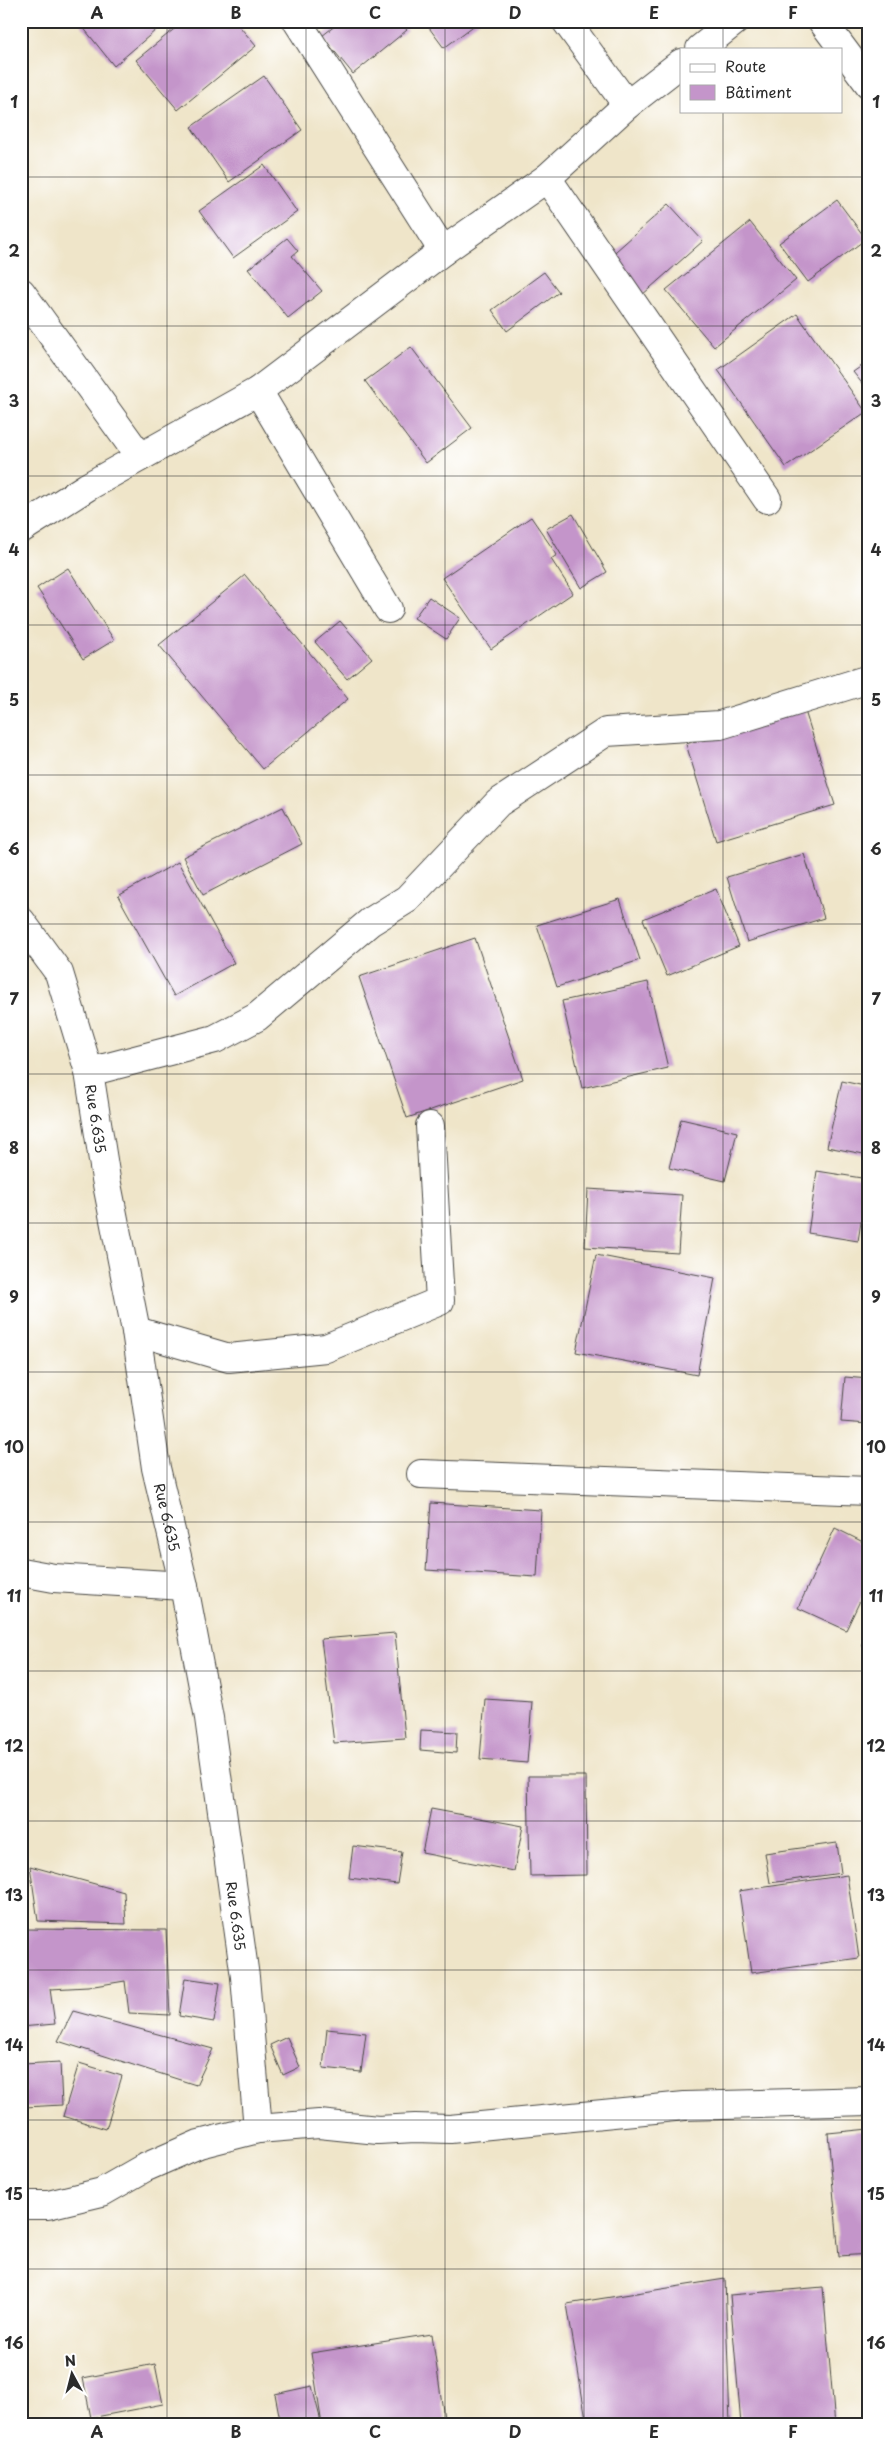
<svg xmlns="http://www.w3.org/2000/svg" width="890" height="2446" viewBox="0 0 890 2446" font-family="'Playpen Sans',sans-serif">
	<rect width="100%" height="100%" fill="#fff"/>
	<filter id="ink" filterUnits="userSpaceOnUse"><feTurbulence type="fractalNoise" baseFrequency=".02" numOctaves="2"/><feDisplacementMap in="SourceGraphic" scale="10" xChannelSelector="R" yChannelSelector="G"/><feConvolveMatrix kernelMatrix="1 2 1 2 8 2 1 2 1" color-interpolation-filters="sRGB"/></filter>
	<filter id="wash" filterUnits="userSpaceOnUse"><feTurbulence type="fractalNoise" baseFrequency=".0096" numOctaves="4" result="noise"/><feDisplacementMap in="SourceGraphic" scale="20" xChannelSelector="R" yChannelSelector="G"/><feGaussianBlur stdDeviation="1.12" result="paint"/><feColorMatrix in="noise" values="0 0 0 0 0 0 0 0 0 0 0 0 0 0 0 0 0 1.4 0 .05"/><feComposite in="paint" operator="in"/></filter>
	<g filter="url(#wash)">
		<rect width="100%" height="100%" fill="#efe5c9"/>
		<g id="blocks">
			<g fill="#c495ca">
				<path d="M78 21H148L156 30 114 66Z"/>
				<path d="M184 21H235L256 46 178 110 136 60Z"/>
				<path d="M341 21H399L407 30 353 74 322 36Z"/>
				<path d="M424 21H480L444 48Z"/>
				<path d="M264 76 302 130 229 182 191 127Z"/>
				<path d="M264 165 297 212 233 258 199 211Z"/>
				<path d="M837 200 866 239 808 282 779 243Z"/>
				<path d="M669 204 703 241 641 296 607 259Z"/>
				<path d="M750 222 796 280 714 347 666 290Z"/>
				<path d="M287 238 298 251 292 256 322 291 288 318 248 269Z"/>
				<path d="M544 272 559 292 507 331 492 310Z"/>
				<path d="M797 314 866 412 786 467 718 370Z"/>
				<path d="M411 347 472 428 426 463 365 381Z"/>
				<path d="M869 361V392L853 372Z"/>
				<path d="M573 514 607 572 581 588 546 529Z"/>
				<path d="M531 517 557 555 551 559 573 593 491 649 442 578Z"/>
				<path d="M68 568 114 640 83 659 37 588Z"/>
				<path d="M245 575 348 699 263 769 159 645Z"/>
				<path d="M429 597 460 618 446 639 414 618Z"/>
				<path d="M340 621 372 658 347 679 315 642Z"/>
				<path d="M804 708 835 805 716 841 686 744Z"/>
				<path d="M283 807 302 844 203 895 183 857Z"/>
				<path d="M804 854 824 918 747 942 727 877Z"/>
				<path d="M178 862 234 963 174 996 118 896Z"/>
				<path d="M716 889 739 946 667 976 643 919Z"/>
				<path d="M620 899 640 960 557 987 537 925Z"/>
				<path d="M475 938 523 1079 407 1118 359 977Z"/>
				<path d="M648 982 668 1068 582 1088 562 1001Z"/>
				<path d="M842 1081 869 1087V1155L827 1147Z"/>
				<path d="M681 1119 737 1132 725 1181 669 1168Z"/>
				<path d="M817 1171 868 1179 858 1241 808 1233Z"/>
				<path d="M588 1189 682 1195 678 1253 585 1247Z"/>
				<path d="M596 1255 715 1278 697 1375 576 1352Z"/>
				<path d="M845 1377 869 1379V1424L841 1422Z"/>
				<path d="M431 1503 541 1510 537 1577 426 1570Z"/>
				<path d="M835 1528 869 1545V1582L846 1630 798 1608Z"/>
				<path d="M395 1633 405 1738 334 1743 321 1639Z"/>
				<path d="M869 1633V1650L861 1645Z"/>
				<path d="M485 1699 532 1702 527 1763 480 1759Z"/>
				<path d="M421 1730 457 1732 456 1753 420 1750Z"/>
				<path d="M528 1776H586L587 1875 530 1876Z"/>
				<path d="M431 1809 523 1826 514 1871 422 1853Z"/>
				<path d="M837 1843 841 1873 770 1883 765 1853Z"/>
				<path d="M353 1846 402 1852 397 1884 349 1878Z"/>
				<path d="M30 1866 124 1892 126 1924 38 1921Z"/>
				<path d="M847 1875 859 1958 751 1973 739 1891Z"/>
				<path d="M21 1929 166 1930 170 2015 129 2013 125 1981 88 1987 50 1989 55 2024 21 2027Z"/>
				<path d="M185 1978 220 1983 214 2022 179 2016Z"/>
				<path d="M73 2011 213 2049 196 2085 58 2041Z"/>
				<path d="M327 2029 366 2033 361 2072 323 2068Z"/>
				<path d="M287 2037 300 2067 283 2075 270 2045Z"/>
				<path d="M60 2062 62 2105 25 2107 23 2064Z"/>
				<path d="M79 2063 122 2076 106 2129 63 2116Z"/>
				<path d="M869 2129V2254L839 2256 828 2133Z"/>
				<path d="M725 2279 730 2425H587L567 2304Z"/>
				<path d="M823 2287 835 2425H741L730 2295Z"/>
				<path d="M432 2334 445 2425H322L311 2353Z"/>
				<path d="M155 2364 163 2404 91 2418 83 2378Z"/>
				<path d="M312 2386 321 2422 309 2425H281L275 2394Z"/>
			</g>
		</g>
	</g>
	<g filter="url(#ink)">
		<use href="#blocks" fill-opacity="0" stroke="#484743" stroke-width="1"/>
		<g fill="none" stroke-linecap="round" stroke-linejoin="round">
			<g stroke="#484743" stroke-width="30">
				<g id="minor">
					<path d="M297 21 443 251"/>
					<path d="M566 21 627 105"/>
					<path d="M822 21 869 84"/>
					<path d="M700 49 735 21"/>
					<path d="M547 178 767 499"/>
					<path d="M21 292 140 457"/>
					<path d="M258 391 388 609"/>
					<path d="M21 529 87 487 258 391 443 251 547 178 627 105 681 63"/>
					<path id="s1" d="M21 921 59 973 89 1072 106 1179 136 1331 156 1468 184 1586 209 1718 245 1977 258 2129"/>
					<path d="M89 1072 215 1039 257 1017 370 922 407 899 498 803 606 732 720 725 869 679"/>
					<path d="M136 1331 229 1358 326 1348 440 1301 430 1126"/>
					<path d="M421 1474 869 1491"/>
					<path d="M21 1572 54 1578 184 1586"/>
					<path d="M21 2205H48L102 2192 144 2168 199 2144 258 2129 319 2124 378 2130 415 2128 450 2129 685 2106 869 2101"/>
				</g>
			</g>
			<use href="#minor" stroke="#fff" stroke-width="28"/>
		</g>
	</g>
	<path fill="none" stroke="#2b2b2b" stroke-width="1" stroke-opacity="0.55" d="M167 21V2425M306 21V2425M445 21V2425M584 21V2425M723 21V49M723 111V2425M21 177H869M21 326H869M21 476H869M21 625H869M21 775H869M21 924H869M21 1074H869M21 1223H869M21 1372H869M21 1522H869M21 1671H869M21 1821H869M21 1970H869M21 2120H869M21 2269H869"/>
	<g text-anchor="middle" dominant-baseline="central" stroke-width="4" stroke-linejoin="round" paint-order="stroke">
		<g font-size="14" fill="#2b2b2b" stroke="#fff">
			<text stroke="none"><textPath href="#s1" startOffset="215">Rue 6.635</textPath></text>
			<text stroke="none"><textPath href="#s1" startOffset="620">Rue 6.635</textPath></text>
			<text stroke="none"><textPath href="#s1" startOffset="1025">Rue 6.635</textPath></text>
		</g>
	</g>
	<rect width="890" height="2446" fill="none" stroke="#fff" stroke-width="55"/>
	<rect x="680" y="48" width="162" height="65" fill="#ffffff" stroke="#aaaaaa"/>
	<rect x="690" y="64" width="25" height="8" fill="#ffffff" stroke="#aaaaaa"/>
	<text x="725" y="72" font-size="15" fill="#2b2b2b">Route</text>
	<rect x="690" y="85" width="25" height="15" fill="#c495ca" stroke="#aaaaaa"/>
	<text x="725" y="98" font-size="15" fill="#2b2b2b">Bâtiment</text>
	<g transform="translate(72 2374) rotate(353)" stroke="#ffffff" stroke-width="4" paint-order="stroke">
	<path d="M0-4L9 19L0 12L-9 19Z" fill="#2b2b2b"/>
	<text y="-8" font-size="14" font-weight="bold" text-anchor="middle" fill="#2b2b2b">N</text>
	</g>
	<rect x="28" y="28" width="834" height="2390" fill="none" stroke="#2b2b2b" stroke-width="2"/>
	<g font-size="16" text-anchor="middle" font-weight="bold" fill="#2b2b2b">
		<text x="97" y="19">A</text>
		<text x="236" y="19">B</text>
		<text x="375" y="19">C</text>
		<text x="515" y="19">D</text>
		<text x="654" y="19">E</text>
		<text x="793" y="19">F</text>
		<text x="14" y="108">1</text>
		<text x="876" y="108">1</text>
		<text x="14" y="257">2</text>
		<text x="876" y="257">2</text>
		<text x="14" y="407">3</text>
		<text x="876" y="407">3</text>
		<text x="14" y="556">4</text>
		<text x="876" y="556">4</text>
		<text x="14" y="706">5</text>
		<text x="876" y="706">5</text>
		<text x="14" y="855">6</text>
		<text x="876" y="855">6</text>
		<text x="14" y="1005">7</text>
		<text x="876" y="1005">7</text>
		<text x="14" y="1154">8</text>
		<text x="876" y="1154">8</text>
		<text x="14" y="1303">9</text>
		<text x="876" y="1303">9</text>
		<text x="14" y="1453">10</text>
		<text x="876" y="1453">10</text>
		<text x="14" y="1602">11</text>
		<text x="876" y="1602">11</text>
		<text x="14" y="1752">12</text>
		<text x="876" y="1752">12</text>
		<text x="14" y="1901">13</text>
		<text x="876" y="1901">13</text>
		<text x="14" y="2051">14</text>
		<text x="876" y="2051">14</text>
		<text x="14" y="2200">15</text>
		<text x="876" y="2200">15</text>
		<text x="14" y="2349">16</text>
		<text x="876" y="2349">16</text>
		<text x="97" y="2438">A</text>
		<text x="236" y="2438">B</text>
		<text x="375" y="2438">C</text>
		<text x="515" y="2438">D</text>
		<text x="654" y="2438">E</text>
		<text x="793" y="2438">F</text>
	</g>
</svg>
